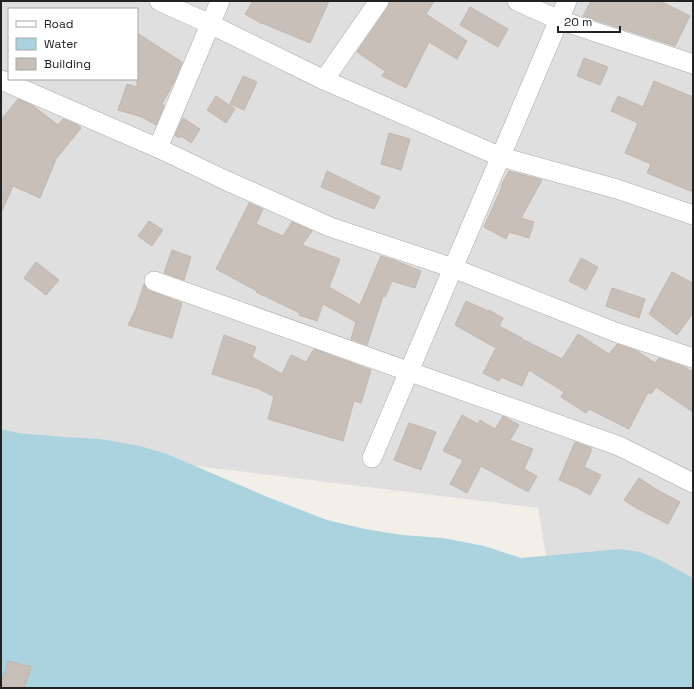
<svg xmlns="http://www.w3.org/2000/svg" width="694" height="689" viewBox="0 0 694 689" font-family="'Space Grotesk',sans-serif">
	<rect width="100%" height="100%" fill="#f2efe9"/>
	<path fill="#e0dfdf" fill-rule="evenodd" d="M1 1H693V688H568L538 508 1 442ZM9 9H137V79H9Z"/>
	<path fill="#aad3df" d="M1 429 18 433 64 437 100 439 140 446 167 454 270 498 327 520 365 529 402 535 443 538 464 542 484 546 521 558 620 549 640 552 658 559 693 578V688H1Z"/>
	<g fill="#c7bfb8" stroke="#c4b6ab">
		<path d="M253 1H329L310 43 262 23V24L245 14Z"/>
		<path d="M390 1H434L426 14 467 41 457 59 429 42 406 88 382 76 385 71 357 52 388 7Z"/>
		<path d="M591 1H660L690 16 675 46 583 16Z"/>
		<path d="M470 7 508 29 498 47 460 25Z"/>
		<path d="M137 33 182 62 175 80 162 104 164 106 156 125 142 117 118 110 127 84 137 87Z"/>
		<path d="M584 58 608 67 600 85 577 76Z"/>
		<path d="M243 76 257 82 244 110 230 104Z"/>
		<path d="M654 81 693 97V192L647 173 651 164 625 153 638 123 611 111 618 96 643 107Z"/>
		<path d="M216 96 235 109 226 123 207 110Z"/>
		<path d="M18 99 32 105 58 125 63 119 76 124 81 128 56 159 40 198 13 186 1 213V120Z"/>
		<path d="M183 118 200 129 191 143 181 136 179 138 175 135Z"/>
		<path d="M389 133 410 139 401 170 381 164Z"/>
		<path d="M327 171 380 197 374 209 321 187Z"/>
		<path d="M509 171 542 180 521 218 534 222 529 238 509 232 506 239 484 227 502 187 501 186Z"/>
		<path d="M249 203 263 209 256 224 283 236 292 222 312 231 302 245 340 259 329 287 360 305 381 256 396 261 421 271 415 288 392 281 385 297 383 296 367 345 351 339 356 322 323 304 317 321 299 315 300 313 256 292 257 291 216 269Z"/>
		<path d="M149 221 163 230 152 246 138 236Z"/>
		<path d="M172 250 191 257 184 280 164 273Z"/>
		<path d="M581 258 598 267 586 290 569 281Z"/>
		<path d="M36 262 59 280 46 295 24 278Z"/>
		<path d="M672 272 693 283V313L677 335 649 314Z"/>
		<path d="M144 284 146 288 150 291 182 303 172 338 128 325 136 309Z"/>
		<path d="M612 288 645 299 639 318 606 306Z"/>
		<path d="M466 301 488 311 489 310 503 318 499 326 522 338V339L562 359 578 334 609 354 617 344 637 351 655 363 659 358 685 367 693 372V412L656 387 651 394 648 392 629 429 589 409 586 413 561 397 564 392 529 370 522 386 501 377 499 381 483 373 496 348 455 325Z"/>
		<path d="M224 335 256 347 252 357 282 374 291 355 306 362 314 349 371 370 361 403 354 401 343 441 268 419 274 397 259 389 212 374Z"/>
		<path d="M462 415 478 424 480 420 495 429 503 416 519 425 510 440 533 449 524 469 537 476 528 492 481 466 467 493 450 484 463 460 443 451Z"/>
		<path d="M409 423 436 432 421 470 394 460Z"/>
		<path d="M575 442 591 448V452L584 467 601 475 590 495 578 488 559 480Z"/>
		<path d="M639 478 659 491 680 502 668 524 636 508 624 500Z"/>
		<path d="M8 661 31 667 24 688H1V681L4 675Z"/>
	</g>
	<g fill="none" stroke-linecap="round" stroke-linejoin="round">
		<g stroke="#a9a9a9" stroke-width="20">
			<g id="street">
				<path d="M159 1 210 24 324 80 501 157 617 189 693 215"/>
				<path d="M517 1 559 20 693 64"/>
				<path d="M1 80 158 148 225 180 330 227 453 268 615 332 693 358"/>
				<path d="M324 80 379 1"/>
				<path d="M158 148 220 1"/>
				<path d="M154 281 619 446 693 483"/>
				<path d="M372 458 567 1"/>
			</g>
		</g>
		<use href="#street" stroke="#fff" stroke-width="19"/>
	</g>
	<rect width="694" height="689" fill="none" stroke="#222222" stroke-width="4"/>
	<rect x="8" y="8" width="130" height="72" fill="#ffffff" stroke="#a7a7a7"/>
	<rect x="16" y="21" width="20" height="6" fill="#ffffff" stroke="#a7a7a7"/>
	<text x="44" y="28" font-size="12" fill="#222222">Road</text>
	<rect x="16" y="38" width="20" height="12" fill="#aad3df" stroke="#a7a7a7"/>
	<text x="44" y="48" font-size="12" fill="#222222">Water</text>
	<rect x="16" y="58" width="20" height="12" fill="#c7bfb8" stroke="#a7a7a7"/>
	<text x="44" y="68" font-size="12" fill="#222222">Building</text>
	<path d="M558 26v6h62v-6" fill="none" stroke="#222222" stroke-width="2"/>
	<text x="564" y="26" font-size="12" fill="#222222" stroke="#ffffff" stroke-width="3" paint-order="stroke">20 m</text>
</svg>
